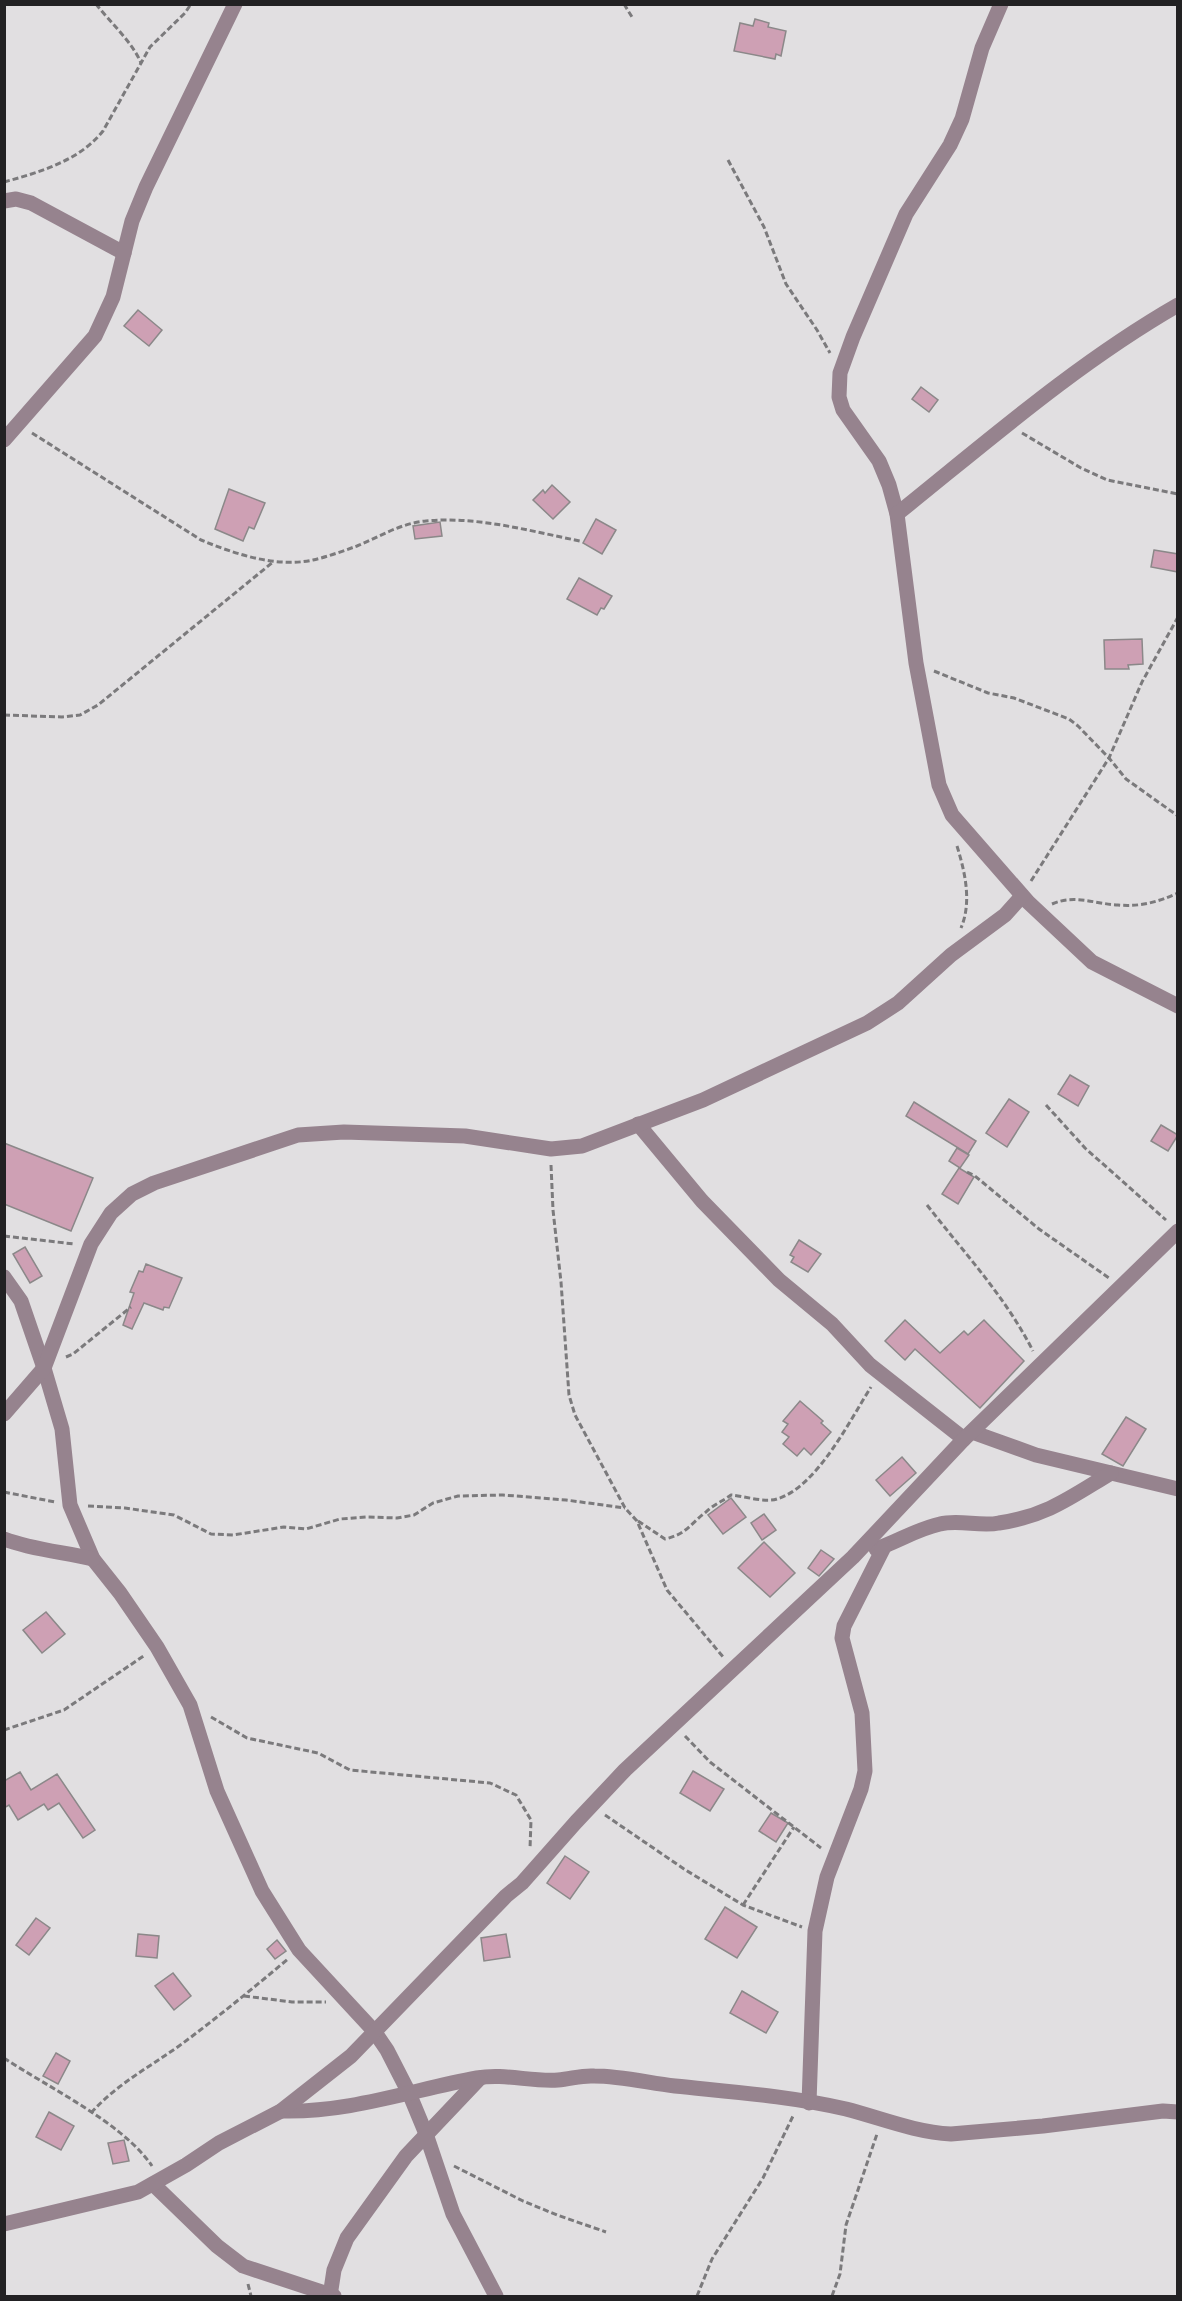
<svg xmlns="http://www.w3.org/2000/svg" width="1182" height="2301" viewBox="0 0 1182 2301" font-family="'Open Sans',sans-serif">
	<rect width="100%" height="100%" fill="#e1dfe1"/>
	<g fill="#cea0b4" stroke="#8b8889" stroke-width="1.5">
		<path d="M755 19 769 23 768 27 786 31 781 56 776 54 775 59 734 51 740 23 753 26Z"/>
		<path d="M138 310 162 330 149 346 124 326Z"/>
		<path d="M921 387 938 400 929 412 912 399Z"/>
		<path d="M552 485 570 502 553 519 533 500 543 490 545 493Z"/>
		<path d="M229 489 265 503 254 529 249 527 243 541 215 529Z"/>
		<path d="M596 519 616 530 602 554 583 543Z"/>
		<path d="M440 522 442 536 415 539 413 526Z"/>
		<path d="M1154 550 1178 554V572L1151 567Z"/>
		<path d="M579 578 612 596 604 609 601 608 597 615 567 599Z"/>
		<path d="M1142 639 1143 664 1128 665 1129 669H1105L1104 640Z"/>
		<path d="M1070 1075 1089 1086 1078 1106 1058 1094Z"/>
		<path d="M1009 1099 1029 1112 1007 1147 986 1133Z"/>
		<path d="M914 1102 976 1141 968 1154 906 1116Z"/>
		<path d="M1161 1125 1178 1135 1168 1151 1151 1141Z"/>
		<path d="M4 1143 93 1178 71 1231 4 1204Z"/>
		<path d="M957 1148 969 1155 960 1168 949 1161Z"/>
		<path d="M959 1168 974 1177 958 1204 942 1194Z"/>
		<path d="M799 1240 821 1254 808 1272 791 1262 794 1257 790 1255Z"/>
		<path d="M25 1247 42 1276 30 1283 13 1254Z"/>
		<path d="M146 1264 182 1278 169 1308 164 1307 163 1310 144 1303 132 1329 123 1325 134 1293 130 1292 139 1271 143 1272Z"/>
		<path d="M905 1320 940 1353 964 1331 968 1335 984 1320 1024 1361 980 1408 915 1349 905 1360 885 1341Z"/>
		<path d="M800 1401 823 1421 821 1423 831 1432 811 1455 804 1448 797 1456 783 1444 789 1437 782 1432 788 1424 783 1421Z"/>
		<path d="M1126 1417 1146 1429 1123 1466 1102 1454Z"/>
		<path d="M902 1457 916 1473 890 1496 876 1480Z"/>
		<path d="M731 1498 746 1517 723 1534 708 1515Z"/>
		<path d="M764 1514 776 1530 762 1540 751 1523Z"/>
		<path d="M764 1542 795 1573 770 1597 738 1568Z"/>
		<path d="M821 1550 834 1559 819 1576 808 1568Z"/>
		<path d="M46 1612 65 1634 42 1653 23 1630Z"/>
		<path d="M693 1771 724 1789 710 1811 680 1793Z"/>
		<path d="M20 1772 31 1790 57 1774 95 1830 83 1838 59 1803 48 1810 44 1804 18 1820 9 1805 4 1808V1781Z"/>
		<path d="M771 1813 788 1823 776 1842 759 1831Z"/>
		<path d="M565 1856 589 1872 570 1899 547 1883Z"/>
		<path d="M725 1907 757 1927 737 1958 705 1939Z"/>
		<path d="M36 1918 50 1928 29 1955 16 1945Z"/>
		<path d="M138 1934 159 1936 157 1958 136 1956Z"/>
		<path d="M506 1934 510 1957 484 1961 481 1938Z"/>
		<path d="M277 1940 286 1951 275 1959 267 1949Z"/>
		<path d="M173 1973 191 1996 174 2010 155 1986Z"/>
		<path d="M742 1991 778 2012 766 2033 730 2013Z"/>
		<path d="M56 2053 70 2061 58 2084 43 2076Z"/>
		<path d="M49 2112 74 2126 61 2150 36 2137Z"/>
		<path d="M124 2140 129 2161 113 2164 108 2143Z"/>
	</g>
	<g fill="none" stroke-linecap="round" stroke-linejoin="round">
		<g stroke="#7b7a7c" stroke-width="3" stroke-dasharray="6 3" stroke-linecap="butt">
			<path d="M96 4C110 22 133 43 141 63"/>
			<path d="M624 4 632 17"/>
			<path d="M728 160 764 227 786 284 817 330 830 353"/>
			<path d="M4 182C40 172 79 161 103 131L150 47 185 13 191 4"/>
			<path d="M32 433 201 540C235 554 276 568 313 560 327 557 343 551 357 546 379 537 401 523 426 521 477 516 530 531 580 541"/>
			<path d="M1022 433 1081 468 1107 480 1178 494"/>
			<path d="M934 671 988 693 1014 698 1069 719 1078 726 1109 758 1126 779 1178 816"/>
			<path d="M4 715 62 717 80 715 98 705 273 562"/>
			<path d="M957 846C965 872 972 902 961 928"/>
			<path d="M1031 881 1109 758 1142 682 1178 617"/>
			<path d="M1052 904C1075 894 1095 904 1118 905 1140 907 1158 902 1178 893"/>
			<path d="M1046 1105 1085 1148 1166 1220"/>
			<path d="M551 1165 553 1210 561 1282 569 1395 575 1415 625 1508 637 1521 667 1590 724 1658"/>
			<path d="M967 1172 975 1176 1039 1229 1109 1278"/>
			<path d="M927 1205C965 1254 1005 1296 1033 1351"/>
			<path d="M4 1236 74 1244"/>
			<path d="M66 1357 73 1354 131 1307"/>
			<path d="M4 1492 55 1502"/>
			<path d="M88 1506 125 1508 174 1515 211 1534 233 1535 284 1527 306 1529 340 1519 366 1517 397 1518 414 1515 433 1503 458 1496 503 1495 566 1500 625 1508"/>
			<path d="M638 1521 665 1539C687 1534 690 1524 706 1512 713 1505 723 1501 731 1495 744 1496 765 1503 777 1499 817 1487 850 1420 871 1387"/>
			<path d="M211 1717 247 1738 318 1753 350 1770 490 1783 516 1795 531 1820 530 1849"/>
			<path d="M4 1730 64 1710 145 1655"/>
			<path d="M685 1736 710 1762 821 1848"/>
			<path d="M605 1815 684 1869 743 1905 802 1927"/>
			<path d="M743 1905 794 1827"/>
			<path d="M244 1996 292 2002H326"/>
			<path d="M4 2058C49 2088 123 2123 152 2166"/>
			<path d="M91 2113C117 2084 148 2068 179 2046 217 2018 252 1989 288 1959"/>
			<path d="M454 2166 523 2201 557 2215 606 2232"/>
			<path d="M248 2284 251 2296"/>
			<path d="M697 2296 712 2259 763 2178 794 2114"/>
			<path d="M832 2296 840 2274 846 2225 877 2134"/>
		</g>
		<g stroke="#96838e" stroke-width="15">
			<path d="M1001 4 982 48 962 119 950 145 906 214 853 337 840 373 839 397 843 410 879 461 889 485 897 514 916 663 939 785 952 815 1028 902 1092 962 1178 1006"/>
			<path d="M4 201 16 199 31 203 124 253"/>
			<path d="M4 440 95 336 113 297 132 221 146 187 235 4"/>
			<path d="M897 514C988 441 1077 363 1178 305"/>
			<path d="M638 1124 702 1201 779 1280 832 1324 870 1365 964 1439"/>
			<path d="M4 1277 21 1301 44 1368 62 1429 70 1505 93 1559 120 1593 157 1647 190 1705 217 1791 262 1891 299 1950 374 2031 387 2050 409 2093 426 2134 453 2214 496 2296"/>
			<path d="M4 1414 44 1368 91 1244 111 1213 132 1194 154 1183 298 1135 344 1132 465 1136 551 1149 582 1146 703 1100 867 1023 898 1003 951 955 1005 915 1022 896"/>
			<path d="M972 1432 1036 1455 1178 1489"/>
			<path d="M4 1539C33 1550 64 1552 93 1559"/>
			<path d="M876 1549C897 1542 917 1529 940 1524 959 1519 980 1527 999 1523 1047 1516 1071 1497 1111 1473"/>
			<path d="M809 2103 815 1931 827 1877 861 1789 865 1771 862 1713 842 1638 844 1626 884 1547"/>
			<path d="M281 2111C348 2113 412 2090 477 2078 504 2073 531 2082 558 2080 571 2079 582 2075 594 2076 621 2076 649 2083 675 2086 732 2092 790 2096 846 2109 881 2118 914 2132 951 2134L1043 2126 1163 2111 1178 2112"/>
			<path d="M153 2184 217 2246 243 2266 334 2296"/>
			<path d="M4 2224 138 2192 186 2165 219 2143 281 2111 351 2056 506 1896 522 1883 576 1822 625 1770 853 1557 964 1439 1178 1231"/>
			<path d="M330 2296 334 2270 347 2238 406 2156 480 2078"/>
		</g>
	</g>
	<rect width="1182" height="2301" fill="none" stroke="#222123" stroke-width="12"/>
</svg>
